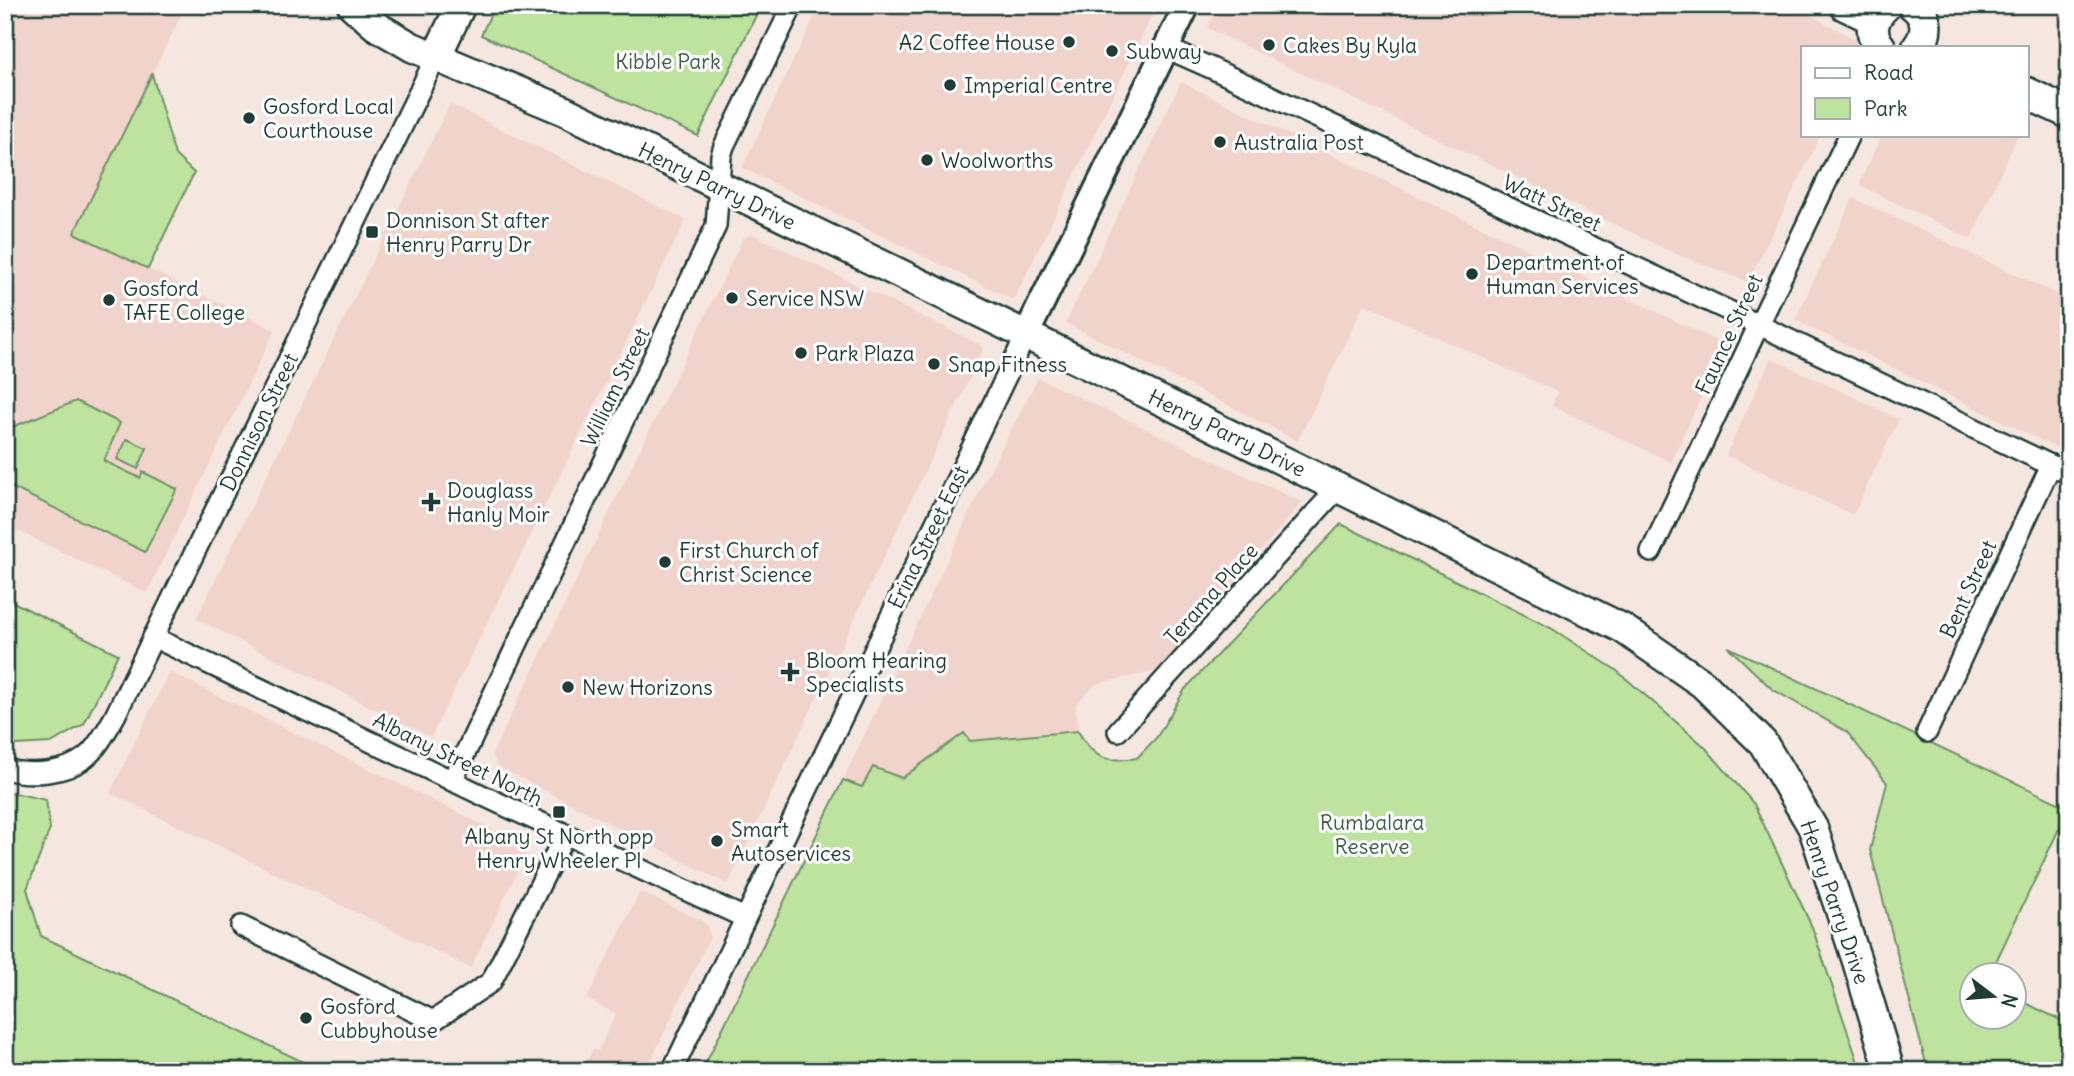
<svg xmlns="http://www.w3.org/2000/svg" width="2074" height="1076" viewBox="0 0 2074 1076" font-family="Delius,sans-serif">
	<rect width="100%" height="100%" fill="#f6e6e0"/>
	<filter id="ink" filterUnits="userSpaceOnUse"><feTurbulence type="fractalNoise" baseFrequency=".0143" numOctaves="2"/><feDisplacementMap in="SourceGraphic" scale="14" xChannelSelector="R" yChannelSelector="G"/><feConvolveMatrix kernelMatrix="1 2 1 2 8 2 1 2 1" color-interpolation-filters="sRGB"/></filter>
	<g filter="url(#ink)">
		<g fill="#f0d4cb">
			<path d="M5 5H186L74 233 275 330 147 593 5 525Z"/>
			<path d="M820 5H1157L1014 300 742 168Z"/>
			<path d="M1218 5H1791L1866 45 1865 47H1803V135H1821L1748 282 1676 254 1207 28Z"/>
			<path d="M1181 82 1725 345 1671 462 1552 406 1558 392 1364 304 1298 441 1066 323Z"/>
			<path d="M450 104 686 220 431 737 196 619Z"/>
			<path d="M1882 135H2018L1971 239 1861 186 1860 182Z"/>
			<path d="M1853 198 2069 300V454L1795 320Z"/>
			<path d="M752 234 981 345 983 350 728 884 497 766 492 754 743 238Z"/>
			<path d="M1771 358 1899 419 1853 515 1726 455Z"/>
			<path d="M1038 378 1302 502 1158 671 1096 684 1076 704 1078 731 970 741 964 733 902 778 873 767 862 788 843 780 988 474Z"/>
			<path d="M169 672 529 847 471 968 110 793Z"/>
			<path d="M640 892 699 919 707 925 710 937 646 1071H581L593 1049 598 1051 616 1014 587 999Z"/>
		</g>
		<g fill="#bde39e" stroke="#6e9069" stroke-width="2">
			<path d="M495 5H761L698 136 481 35Z"/>
			<path d="M152 74 175 155 194 173 148 269 74 233Z"/>
			<path d="M76 401 120 423 104 461 140 478 143 472 177 489 145 552 5 484V430Z"/>
			<path d="M127 439 147 448 138 469 117 459Z"/>
			<path d="M1341 524 1551 628 1616 670 1704 746 1754 804 1812 927 1861 1071H702L843 780 862 787 873 767 902 778 964 733 970 741 1078 731C1095 760 1104 762 1137 758L1157 737 1185 689Z"/>
			<path d="M5 598 118 654 84 724 51 743 16 745 5 740Z"/>
			<path d="M1728 647 2069 808 1990 974H1972V1016H2014L2015 998 2069 1024V1071H1928L1870 850 1887 783 1847 732 1772 689Z"/>
			<path d="M5 791 46 800 50 829 27 889 41 936 322 1071H5Z"/>
		</g>
		<g fill="none" stroke-linecap="round" stroke-linejoin="round">
			<g stroke="#1f3d34" stroke-width="24">
				<g id="minor">
					<path d="M1166 48 1211 68 1759 325 2069 474"/>
					<path d="M1651 552 1849 135"/>
					<path d="M153 637 486 797 745 918"/>
					<path d="M1118 731 1338 488"/>
					<path d="M1927 732 2051 465"/>
					<path d="M5 769C30 776 65 774 86 757 98 747 107 730 115 716L436 57"/>
					<path d="M452 781 716 226 721 156 724 146 793 5"/>
					<path d="M241 926 433 1021 491 982 565 835"/>
					<path d="M672 1071 1026 335"/>
				</g>
			</g>
			<g stroke="#1f3d34" stroke-width="30">
				<path id="tertiary" d="M1026 335 1187 5"/>
			</g>
			<g stroke="#1f3d34" stroke-width="33">
				<g id="secondary">
					<path d="M352 5 376 26 412 47 563 110 1164 402 1622 628 1703 684 1763 743 1813 828 1857 961 1890 1071"/>
					<path d="M436 57 461 5"/>
				</g>
			</g>
			<g stroke="#1f3d34" stroke-width="35">
				<g id="primary">
					<path d="M1845 5 1874 19"/>
					<path d="M1913 5C1928 16 1929 33 1918 47"/>
					<path d="M1880 47C1868 32 1872 18 1886 5"/>
					<path d="M2027 93 2069 113"/>
				</g>
			</g>
			<use href="#minor" stroke="#fff" stroke-width="19"/>
			<use href="#tertiary" stroke="#fff" stroke-width="24"/>
			<use href="#secondary" stroke="#fff" stroke-width="28"/>
			<use href="#primary" stroke="#fff" stroke-width="30"/>
		</g>
	</g>
	<g fill="#1f3d34" stroke="#fff" stroke-width="2.5">
		<circle cx="1069" cy="42" r="7"/>
		<circle cx="1269" cy="45" r="7"/>
		<circle cx="1112" cy="51" r="7"/>
		<circle cx="950" cy="85" r="7"/>
		<circle cx="249" cy="118" r="7"/>
		<circle cx="1220" cy="142" r="7"/>
		<circle cx="927" cy="160" r="7"/>
		<rect x="365" y="225" width="14" height="14" rx="3.5"/>
		<circle cx="1472" cy="274" r="7"/>
		<circle cx="732" cy="298" r="7"/>
		<circle cx="109" cy="300" r="7"/>
		<circle cx="801" cy="353" r="7"/>
		<circle cx="934" cy="364" r="7"/>
		<path d="M427.5 491.5h7v7h7v7h-7v7h-7v-7h-7v-7h7z"/>
		<circle cx="665" cy="562" r="7"/>
		<path d="M786.5 661.5h7v7h7v7h-7v7h-7v-7h-7v-7h7z"/>
		<circle cx="568" cy="687" r="7"/>
		<rect x="552" y="805" width="14" height="14" rx="3.5"/>
		<circle cx="717" cy="841" r="7"/>
		<circle cx="306" cy="1018" r="7"/>
	</g>
	<g text-anchor="middle" dominant-baseline="central" stroke-width="6" stroke-linejoin="round" paint-order="stroke">
		<g font-size="21" fill="#1f3d34" stroke="#fff" text-anchor="start">
			<text x="1055" y="42" text-anchor="end">A2 Coffee House</text>
			<text x="1283" y="45">Cakes By Kyla</text>
			<text x="1126" y="51">Subway</text>
			<text x="964" y="85">Imperial Centre</text>
			<text x="263" y="106">Gosford Local<tspan x="263" dy="24">Courthouse</tspan></text>
			<text x="1234" y="142">Australia Post</text>
			<text x="941" y="160">Woolworths</text>
			<text x="386" y="220">Donnison St after<tspan x="386" dy="24">Henry Parry Dr</tspan></text>
			<text x="1486" y="262">Department of<tspan x="1486" dy="24">Human Services</tspan></text>
			<text x="123" y="288">Gosford<tspan x="123" dy="24">TAFE College</tspan></text>
			<text x="746" y="298">Service NSW</text>
			<text x="815" y="353">Park Plaza</text>
			<text x="948" y="364">Snap Fitness</text>
			<text x="447" y="490">Douglass<tspan x="447" dy="24">Hanly Moir</tspan></text>
			<text x="679" y="550">First Church of<tspan x="679" dy="24">Christ Science</tspan></text>
			<text x="806" y="660">Bloom Hearing<tspan x="806" dy="24">Specialists</tspan></text>
			<text x="582" y="687">New Horizons</text>
			<text x="731" y="829">Smart<tspan x="731" dy="24">Autoservices</tspan></text>
			<text x="559" y="836" text-anchor="middle">Albany St North opp<tspan x="559" dy="24">Henry Wheeler Pl</tspan></text>
			<text x="320" y="1006">Gosford<tspan x="320" dy="24">Cubbyhouse</tspan></text>
		</g>
		<g font-size="21" fill="#3f5e49" stroke="#fff">
			<text x="668" y="61">Kibble Park</text>
			<text x="1372" y="822">Rumbalara<tspan x="1372" dy="24">Reserve</tspan></text>
		</g>
		<g font-size="21" fill="#1f3d34" stroke="#fff">
			<text transform="translate(717 186) rotate(26)">Henry Parry Drive</text>
			<text transform="translate(1552 203) rotate(25)">Watt Street</text>
			<text transform="translate(1729 334) rotate(-65)">Faunce Street</text>
			<text transform="translate(615 387) rotate(-64)">William Street</text>
			<text transform="translate(259 422) rotate(-64)">Donnison Street</text>
			<text transform="translate(1227 433) rotate(26)">Henry Parry Drive</text>
			<text transform="translate(928 537) rotate(-64)">Erina Street East</text>
			<text transform="translate(1968 589) rotate(-65)">Bent Street</text>
			<text transform="translate(1211 594) rotate(-48)">Terama Place</text>
			<text transform="translate(458 759) rotate(26)">Albany Street North</text>
			<text transform="translate(1835 902) rotate(71)">Henry Parry Drive</text>
		</g>
	</g>
	<rect width="2074" height="1076" fill="none" stroke="#fff" stroke-width="28"/>
	<rect x="14" y="14" width="2046" height="1048" fill="none" stroke="#1f3d34" stroke-width="2.5" filter="url(#ink)"/>
	<rect x="1801" y="46" width="228" height="91" fill="#ffffff" stroke="#a5b1ae" stroke-width="2"/>
	<rect x="1815" y="68" width="35" height="10" fill="#ffffff" stroke="#a5b1ae" stroke-width="2"/>
	<text x="1864" y="80" font-size="21" fill="#1f3d34">Road</text>
	<rect x="1815" y="98" width="35" height="21" fill="#bde39e" stroke="#a5b1ae" stroke-width="2"/>
	<text x="1864" y="116" font-size="21" fill="#1f3d34">Park</text>
	<g transform="translate(1993 996) rotate(106)"><circle r="33" fill="#ffffff" stroke="#a5b1ae" stroke-width="2"/>
	<path d="M0-5L12 26L0 18L-12 26Z" fill="#1f3d34"/>
	<text y="-10" font-size="19" font-weight="bold" text-anchor="middle" fill="#1f3d34">N</text>
	</g>
</svg>
